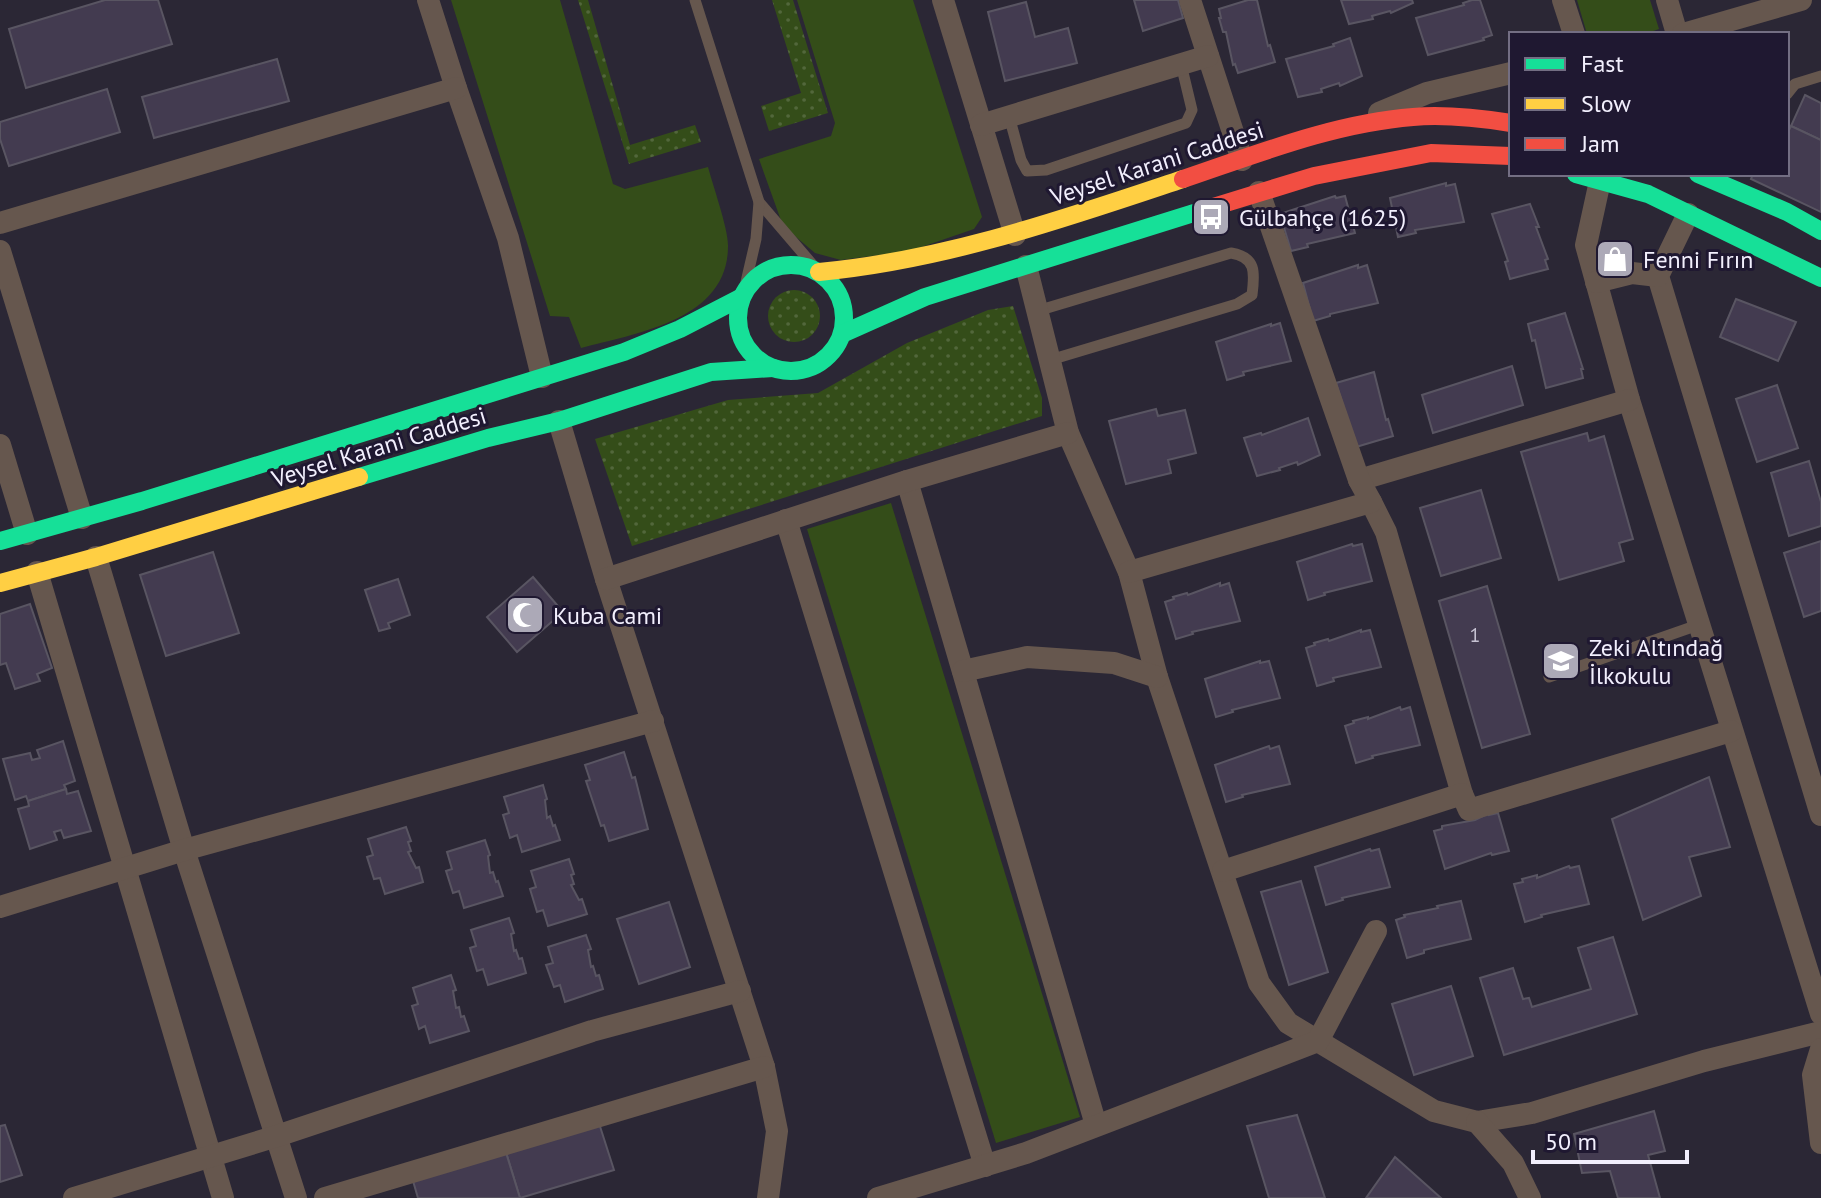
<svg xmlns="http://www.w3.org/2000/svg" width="1821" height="1198" viewBox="0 0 1821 1198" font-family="'PT Sans',sans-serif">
	<defs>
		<pattern id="grass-dots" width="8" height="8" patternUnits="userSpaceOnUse" patternTransform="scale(2)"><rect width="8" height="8" fill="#344d19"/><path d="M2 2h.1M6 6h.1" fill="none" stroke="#52673b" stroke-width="1.8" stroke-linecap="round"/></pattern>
	</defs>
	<rect width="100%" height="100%" fill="#2b2735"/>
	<g fill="url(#grass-dots)">
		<path d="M578 0H588L630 145 695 125 701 142 629 164Z"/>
		<path d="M772 0H793L828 113 769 131 761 106 801 93Z"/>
		<circle cx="794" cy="316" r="26"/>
		<path d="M1013 306 1042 398V416L632 546 595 439 728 400 818 393 907 343 988 310Z"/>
	</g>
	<g fill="#344d19">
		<path d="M451 0H560L613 184 625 189 708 167C713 186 728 228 728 245 729 320 637 333 581 348L569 317 550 316Z"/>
		<path d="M797 0H913L982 217 974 229 910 251 841 260 815 253 783 226 759 159 831 136 835 123Z"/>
		<path d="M1577 0H1650L1659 29 1645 34H1587Z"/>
		<path d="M891 503 1080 1117 996 1143 807 529Z"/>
	</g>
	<g fill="#433b50" stroke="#595562" stroke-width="2">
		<path d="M105 0H158L172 44 26 88 9 29Z"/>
		<path d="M1134 0H1178L1183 18 1143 31Z"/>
		<path d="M1248 0H1257L1268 46 1270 45 1275 62 1238 73 1235 64 1233 65 1226 32H1223L1219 18H1221L1219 9Z"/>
		<path d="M1341 0H1412L1413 3 1391 13 1390 11 1372 16 1373 19 1349 24Z"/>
		<path d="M1472 0H1480L1492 35 1483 38 1484 40 1428 55 1416 18 1464 5 1463 3Z"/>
		<path d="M1026 2 1035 37 1068 28 1077 63 1005 81 988 12Z"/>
		<path d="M1350 38 1362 76 1340 86 1339 83 1321 89 1322 92 1298 97 1286 59 1334 46 1333 44Z"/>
		<path d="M277 59 289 101 154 138 142 97Z"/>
		<path d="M107 89 120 132 9 166 0 139V122Z"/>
		<path d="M1805 95 1821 103V140L1791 126Z"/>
		<path d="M1791 126 1821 140V212L1751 179 1753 174H1787V134Z"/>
		<path d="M1446 183V186L1455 184 1464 222 1415 230 1416 233 1398 237 1390 198Z"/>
		<path d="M1335 196 1336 198 1345 196 1355 233 1307 244 1308 247 1291 251 1280 214Z"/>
		<path d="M1530 204 1539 227H1536L1548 259 1545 260 1548 269 1510 279 1505 262 1508 261 1492 214Z"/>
		<path d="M1358 265V268L1367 265 1378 303 1330 314V316L1313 321 1303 283Z"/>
		<path d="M1736 299 1796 322 1778 361 1720 337Z"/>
		<path d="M1565 313 1583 369H1581L1583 378 1546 388 1535 340 1532 341 1528 324Z"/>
		<path d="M1280 323 1291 361 1243 372 1244 375 1227 380 1216 342 1271 324V326Z"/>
		<path d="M1512 366 1523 405 1433 433 1422 395Z"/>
		<path d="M1374 372 1386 420 1388 419 1393 436 1356 447 1336 383Z"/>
		<path d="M1777 385 1798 448 1757 462 1736 399Z"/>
		<path d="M1156 409 1158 416 1185 410 1196 453 1168 460 1171 473 1126 484 1109 421Z"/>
		<path d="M1308 418 1320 455 1298 465 1297 462 1279 468 1280 470 1257 476 1244 438 1261 433 1262 435Z"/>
		<path d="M1587 433 1589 441 1604 436 1633 539 1619 543 1624 561 1559 580 1521 452Z"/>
		<path d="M1809 461 1821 502V526L1789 536 1771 473Z"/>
		<path d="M1481 490 1501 558 1441 576 1420 508Z"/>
		<path d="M1821 541V611L1804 617 1784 553Z"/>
		<path d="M1352 544 1353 546 1362 544 1372 581 1324 593 1325 595 1308 600 1297 562Z"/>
		<path d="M213 552 239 633 166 656 140 575Z"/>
		<path d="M533 577 563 612 517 652 487 617Z"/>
		<path d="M398 579 410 615 388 623 390 628 379 631 365 590Z"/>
		<path d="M1220 583V586L1229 583 1240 621 1192 632 1193 634 1176 639 1165 602 1174 599 1173 597 1187 593 1188 595Z"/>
		<path d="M1487 586 1530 734 1482 748 1439 601Z"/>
		<path d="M30 604 52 668 37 674 40 681 15 689 6 663 0 665V614Z"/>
		<path d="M1361 630V632L1370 630 1381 667 1333 678 1334 681 1317 686 1306 648 1315 645 1314 643 1328 639 1329 641Z"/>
		<path d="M1260 661V663L1269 661 1280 698 1232 710 1233 712 1216 717 1205 679Z"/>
		<path d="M1400 707 1401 710 1410 707 1420 745 1372 756 1373 758 1356 763 1345 726 1354 723 1353 721 1368 717V719Z"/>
		<path d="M63 741 75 781 64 785 66 789 28 801 26 796 15 800 3 759 30 753 32 760 40 758 37 750Z"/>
		<path d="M1269 746 1270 749 1279 746 1290 784 1242 795 1243 797 1226 802 1215 765Z"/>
		<path d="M624 752 632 778 635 777 648 829 609 841 604 825 601 826 586 781 590 780 585 765Z"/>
		<path d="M1709 777 1730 847 1689 857 1701 896 1643 920 1612 819Z"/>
		<path d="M543 785 547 799 545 800 547 818 550 816 553 826 555 825 560 840 522 852 517 835 510 838 503 815 509 813 504 797Z"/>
		<path d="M66 789 67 794 78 791 91 831 64 838 61 830 54 832 57 840 30 849 18 809 29 806 28 801Z"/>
		<path d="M1489 813V815L1498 813 1509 851 1492 855 1491 853 1445 869 1434 831 1442 829V826L1475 820Z"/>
		<path d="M406 827 411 841 408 842 411 851 408 852 416 868 419 867 423 882 385 894 380 878 374 879 367 857 373 855 368 839Z"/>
		<path d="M485 840 490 855 488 856 490 873 493 872 496 882 498 881 503 896 464 908 459 891 453 893 446 871 452 869 447 852Z"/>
		<path d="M1370 849 1371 851 1379 849 1390 887 1342 898 1343 900 1326 905 1315 867Z"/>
		<path d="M569 859 574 874 571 875 574 884 571 885 579 900 582 899 587 914 548 926 543 910 537 912 530 889 536 887 531 871Z"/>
		<path d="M1569 866 1570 868 1579 866 1589 904 1541 915 1542 917 1525 922 1514 884 1523 882 1522 879 1537 875V878Z"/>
		<path d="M1301 881 1328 972 1289 985 1261 892Z"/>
		<path d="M1461 901 1471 939 1424 950V953L1407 958 1396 920 1405 917 1404 915 1438 908 1437 906Z"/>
		<path d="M669 902 690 967 639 984 617 919Z"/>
		<path d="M509 918 514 933 511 934 514 951 516 950 519 959 522 958 526 973 488 985 483 969 477 971 470 948 476 946 471 930Z"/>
		<path d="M586 935 591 949 588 950 591 967 593 966 596 976 599 975 603 989 565 1002 560 985 554 987 546 965 553 963 548 947Z"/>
		<path d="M1613 937 1637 1014 1504 1055 1480 978 1513 968 1523 999 1529 998 1532 1007 1591 989 1578 948Z"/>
		<path d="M451 975 456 990 453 991 456 1008 459 1007 461 1017 464 1016 469 1031 430 1043 425 1026 419 1029 412 1006 418 1004 413 988Z"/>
		<path d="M1451 986 1473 1056 1414 1075 1392 1004Z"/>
		<path d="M1654 1111 1665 1151 1648 1155 1660 1198H1618L1610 1171 1582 1173 1574 1134Z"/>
		<path d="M1297 1115 1325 1198H1269L1247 1126Z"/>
		<path d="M597 1117 614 1170 520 1198 504 1146Z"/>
		<path d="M5 1125 22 1175 0 1182V1126Z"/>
		<path d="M504 1146 520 1198H418L411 1174Z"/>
		<path d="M1395 1157 1441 1198H1366Z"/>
	</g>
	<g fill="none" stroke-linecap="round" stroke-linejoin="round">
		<g stroke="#66574e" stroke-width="11">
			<path d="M695 0 759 202 818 271"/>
			<path d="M1787 94 1795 84 1821 76"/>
			<path d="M1009 116 1021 160 1027 171 1046 170 1186 123 1192 110 1181 64"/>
			<path d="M743 295 756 239 759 202"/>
			<path d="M1037 311 1231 253C1256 257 1255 272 1252 295L1237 304 1050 360"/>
			<path d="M1549 677 1698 625"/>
		</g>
		<g stroke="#66574e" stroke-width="22">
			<path d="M428 0 456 88 508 238 542 377"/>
			<path d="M943 0 1015 235"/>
			<path d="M1190 0 1242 160"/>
			<path d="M1563 0 1574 34"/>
			<path d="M1667 0 1677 34"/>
			<path d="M1683 34 1801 0"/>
			<path d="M1379 113 1427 93 1511 73"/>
			<path d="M981 125 1208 56"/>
			<path d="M1600 181 1586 245 1629 400 1821 1014"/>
			<path d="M1688 214 1658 276 1821 815"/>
			<path d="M0 223 456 88"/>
			<path d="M0 251 82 518"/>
			<path d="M1026 266 1068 433 1129 572 1157 677 1259 983 1288 1023 1434 1111 1477 1122 1532 1113 1704 1061 1821 1032"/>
			<path d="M1596 282 1632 273 1658 276"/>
			<path d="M559 421 606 579 764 1067 777 1131 768 1198"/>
			<path d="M0 445 27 534"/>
			<path d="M1359 480 1629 400"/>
			<path d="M907 481 1096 1125"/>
			<path d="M1371 502 1386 532 1462 794"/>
			<path d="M786 520 985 1166"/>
			<path d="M96 557 184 850 296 1198"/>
			<path d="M37 572 223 1198"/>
			<path d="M1129 572 1371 502 1359 480 1259 192"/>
			<path d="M606 579 907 481 1068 433"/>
			<path d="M963 671 1027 657 1114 663 1157 677"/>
			<path d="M1223 871 1462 794 1469 810 1731 731"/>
			<path d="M0 907 184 850 653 721"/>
			<path d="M1821 1049 1813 1075 1821 1143"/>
			<path d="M1477 1122 1513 1163 1530 1198"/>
			<path d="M74 1198 277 1136 592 1031 740 991"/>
			<path d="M325 1198 764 1067"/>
			<path d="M878 1198 1026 1153 1318 1041 1376 931"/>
		</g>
		<g stroke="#16e098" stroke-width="18">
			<path d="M1576 174 1648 194 1821 278"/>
			<path d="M1698 174 1787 212 1821 231"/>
			<circle cx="791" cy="318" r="53"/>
			<path d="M842 334 925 297 1213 207"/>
			<path d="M359 477 488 438 559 421 711 372 773 368"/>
			<path d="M0 541 142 501 624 352 680 329 742 297"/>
		</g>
		<g stroke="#ffcf43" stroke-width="18">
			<path d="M819 272C946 260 1063 219 1183 179"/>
			<path d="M0 583 96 557 359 477"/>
		</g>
		<g stroke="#f24e42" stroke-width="18">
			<path d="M1183 179C1257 154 1335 123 1413 117 1446 114 1479 118 1511 123"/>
			<path d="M1213 207 1314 176 1431 153 1511 156"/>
		</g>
	</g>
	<defs>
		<g id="bus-square" transform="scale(2)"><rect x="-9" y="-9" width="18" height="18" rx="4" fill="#aca9b7" stroke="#1f1831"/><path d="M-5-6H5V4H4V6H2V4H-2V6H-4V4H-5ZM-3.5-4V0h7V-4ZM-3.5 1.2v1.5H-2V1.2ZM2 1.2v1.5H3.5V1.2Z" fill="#fff"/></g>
		<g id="shop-square" transform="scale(2)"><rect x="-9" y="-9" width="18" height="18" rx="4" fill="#aca9b7" stroke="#1f1831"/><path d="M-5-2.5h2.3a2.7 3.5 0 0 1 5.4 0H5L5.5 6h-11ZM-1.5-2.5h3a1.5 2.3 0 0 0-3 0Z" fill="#fff"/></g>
		<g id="mosque-square" transform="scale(2)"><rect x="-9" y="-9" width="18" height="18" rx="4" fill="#aca9b7" stroke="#1f1831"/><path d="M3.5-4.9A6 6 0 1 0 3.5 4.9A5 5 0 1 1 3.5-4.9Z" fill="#fff"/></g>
		<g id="school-square" transform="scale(2)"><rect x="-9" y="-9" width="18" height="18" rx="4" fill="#aca9b7" stroke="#1f1831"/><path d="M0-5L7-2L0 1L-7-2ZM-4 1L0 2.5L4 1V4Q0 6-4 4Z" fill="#fff"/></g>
	</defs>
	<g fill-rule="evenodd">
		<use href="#bus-square" x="1211" y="217"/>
		<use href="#shop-square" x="1615" y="259"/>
		<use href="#mosque-square" x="525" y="615"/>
		<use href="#school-square" x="1561" y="661"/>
	</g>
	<g text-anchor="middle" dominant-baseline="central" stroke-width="6" stroke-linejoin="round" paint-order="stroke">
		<g font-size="20" fill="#c6c2d2">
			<text x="1475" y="635">1</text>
		</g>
		<g font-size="24" fill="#f2effd" stroke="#1f1831">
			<text transform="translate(1157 163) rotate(-18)">Veysel Karani Caddesi</text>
			<text transform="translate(379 447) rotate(-17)">Veysel Karani Caddesi</text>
		</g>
		<g font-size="24" fill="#f2effd" stroke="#1f1831" text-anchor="start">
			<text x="1239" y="217">Gülbahçe (1625)</text>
			<text x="1643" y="259">Fenni Fırın</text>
			<text x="553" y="615">Kuba Cami</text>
			<text x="1589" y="647">Zeki Altındağ<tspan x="1589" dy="28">İlkokulu</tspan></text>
		</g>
	</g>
	<rect x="1509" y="32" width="280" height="144" fill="#1f1831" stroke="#736e83" stroke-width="2"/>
	<rect x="1525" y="58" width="40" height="12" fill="#16e098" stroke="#736e83" stroke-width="2"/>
	<text x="1581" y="72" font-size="24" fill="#f2effd">Fast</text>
	<rect x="1525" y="98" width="40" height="12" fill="#ffcf43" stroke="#736e83" stroke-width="2"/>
	<text x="1581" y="112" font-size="24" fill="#f2effd">Slow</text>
	<rect x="1525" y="138" width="40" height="12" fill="#f24e42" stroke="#736e83" stroke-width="2"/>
	<text x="1581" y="152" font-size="24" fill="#f2effd">Jam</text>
	<path d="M1533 1150v12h154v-12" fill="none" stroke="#f2effd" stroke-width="4"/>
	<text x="1545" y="1150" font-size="24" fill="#f2effd" stroke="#1f1831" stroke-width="6" paint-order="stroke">50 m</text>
</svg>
